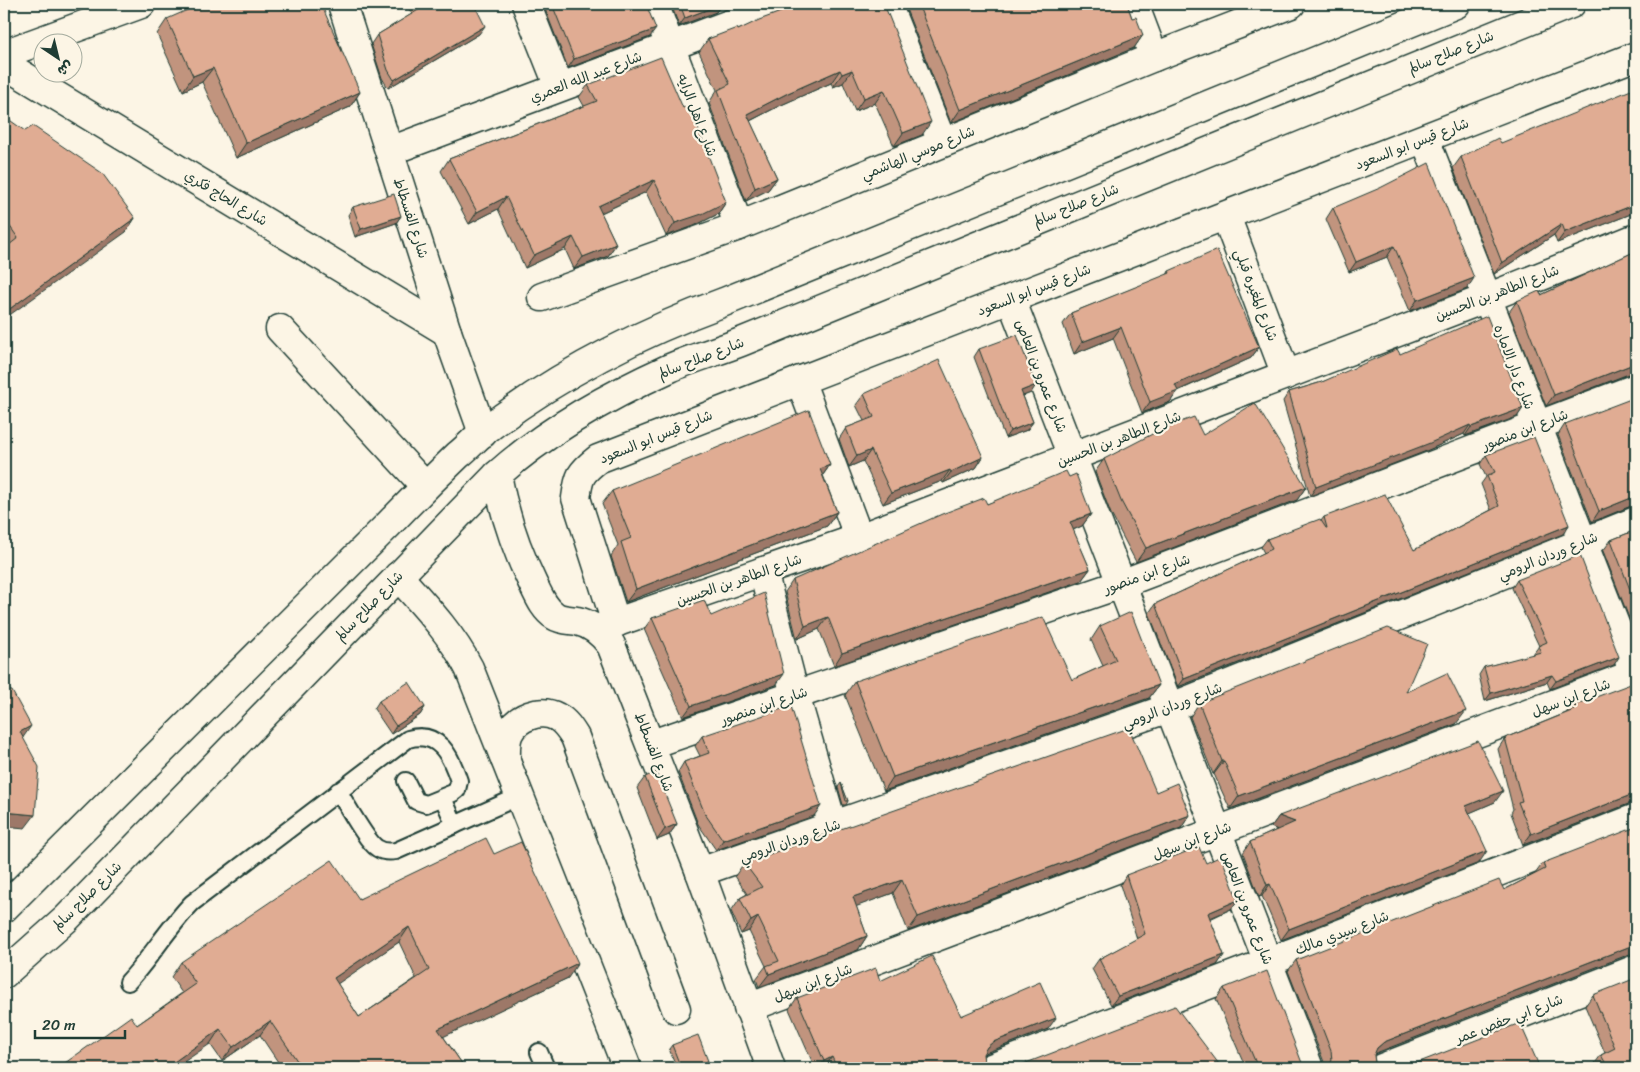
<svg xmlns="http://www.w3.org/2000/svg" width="1640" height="1072" viewBox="0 0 1640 1072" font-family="Sriracha,'Playpen Sans Arabic',sans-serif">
	<rect width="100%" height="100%" fill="#fcf5e5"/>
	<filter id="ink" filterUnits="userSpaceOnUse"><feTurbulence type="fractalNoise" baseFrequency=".02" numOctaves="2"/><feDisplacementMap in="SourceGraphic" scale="10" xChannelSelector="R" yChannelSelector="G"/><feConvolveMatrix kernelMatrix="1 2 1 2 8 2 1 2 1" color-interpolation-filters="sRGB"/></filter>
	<g filter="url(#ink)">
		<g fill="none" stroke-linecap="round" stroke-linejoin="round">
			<g stroke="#1f3d34" stroke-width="20">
				<g id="service">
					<path d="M338 791C346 803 367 842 377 848 383 852 390 852 396 851L520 796"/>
					<path d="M443 798 455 825"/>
					<path d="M128 982C151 957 168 928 192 903L408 739C439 730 451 756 459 781L457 790 453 793 426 804 416 801 406 781"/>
					<path d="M539 1052 546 1068"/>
				</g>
			</g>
			<g stroke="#1f3d34" stroke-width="31">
				<g id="minor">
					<path d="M342 4 447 332 483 433"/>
					<path d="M526 4 559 87"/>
					<path d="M654 4 739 226"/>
					<path d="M887 4 942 142"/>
					<path d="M1134 4 1154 57"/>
					<path d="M4 54 141 4"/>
					<path d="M4 64 447 332"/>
					<path d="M1425 139 1636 678"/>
					<path d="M390 151 783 4"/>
					<path d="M1226 216 1286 375"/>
					<path d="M542 297 739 226 1154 57 1291 4"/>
					<path d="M1011 299 1309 1068"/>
					<path d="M280 329 425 486"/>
					<path d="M800 380 859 538"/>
					<path d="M497 475C504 514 516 549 533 584 539 596 544 609 555 616 561 620 570 620 577 621 592 624 602 633 611 645L700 872 771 1068"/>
					<path d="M763 571 795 695 833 826"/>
					<path d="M398 576C424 605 451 633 469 668L627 1068"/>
					<path d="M616 623 576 498C579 476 580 473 598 459L1636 56"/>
					<path d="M597 629 859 538 1487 298 1636 238"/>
					<path d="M652 744 1121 584 1636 388"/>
					<path d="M506 761C506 752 505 741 509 733 517 717 540 708 557 717 565 721 570 729 575 737L676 1009"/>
					<path d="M700 872 1169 708 1636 521"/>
					<path d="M748 1008 1636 673"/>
					<path d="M991 1068 1268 962 1636 818"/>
					<path d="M1382 1068 1636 969"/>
				</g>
			</g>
			<g stroke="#1f3d34" stroke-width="31">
				<g id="trunk">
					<path d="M4 908 388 525C411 501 434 478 458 455 467 448 475 439 483 432 557 375 637 334 724 302L1456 4"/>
					<path d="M4 974 66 919 497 475C547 430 608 396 670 368 693 358 718 351 741 342L1571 4"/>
				</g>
			</g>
			<use href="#service" stroke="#fcf5e5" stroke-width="16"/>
			<use href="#minor" stroke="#fcf5e5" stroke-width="28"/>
			<use href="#trunk" stroke="#fcf5e5" stroke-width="28"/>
		</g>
		<g fill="#c1947e" stroke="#1f3d34" fill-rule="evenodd">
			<path d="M406 4H475H474L479 34 388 88 382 78 371 44 377 35 412 14Z"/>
			<path d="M543 4H646L650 37 568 68Z"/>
			<path d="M671 4H722L716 12 679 26Z"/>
			<path d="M798 4H884L922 135 894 146 875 103 855 111 843 83 833 87 831 83 779 106 750 121 777 178 768 190 746 201 709 103 717 90 699 52 708 39 738 30 798 5Z"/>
			<path d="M904 4H1127L1132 18 1143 35 1134 48 951 123Z"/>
			<path d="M1227 4H1249L1230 11Z"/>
			<path d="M167 19 360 92 350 107 236 158 202 82 183 91 157 34Z"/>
			<path d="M588 85 683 108 726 202 718 214 694 226 666 236 646 192 601 213 616 244 608 256 574 269 565 249 525 268 498 209 469 224 441 171 449 159 584 106 579 97Z"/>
			<path d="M4 116 135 218 126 232 6 247 4 244Z"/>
			<path d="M1501 143 1636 212 1557 243 1554 235 1494 274 1453 168 1461 157Z"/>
			<path d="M353 207 401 216 396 223 355 237 348 215Z"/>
			<path d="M1333 208 1467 289 1410 311 1387 257 1349 272 1326 219Z"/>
			<path d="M1636 251V373H1631L1546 406 1509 312 1517 301 1541 295Z"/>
			<path d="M1169 271 1259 347 1251 358 1178 391 1170 402 1142 413 1113 338 1074 354 1063 324 1071 313 1167 275Z"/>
			<path d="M979 349 1031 393 1023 396 1033 422 1027 430 1005 438 974 357Z"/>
			<path d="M1400 354 1523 408 1517 417 1465 436 1464 434 1424 452 1310 496 1283 401 1289 392 1322 382Z"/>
			<path d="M864 394 983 457 976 468 943 483 942 481 883 504 863 461 849 467 839 439 846 428 864 421 856 405Z"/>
			<path d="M1565 424 1631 506 1592 522 1558 435Z"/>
			<path d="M1203 435 1306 487 1297 500 1136 562 1111 514 1095 472 1104 459Z"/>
			<path d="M1486 455 1569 525 1563 534 1178 687 1149 613 1155 604 1264 553 1261 547 1267 539 1321 521 1324 517 1414 550 1491 510 1481 484 1486 477 1480 464Z"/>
			<path d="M830 465 823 475 837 512 827 526 626 602 611 556 618 545 602 504 612 491Z"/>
			<path d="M1069 477 1091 514 1082 526 1073 530 1090 569 1081 581 834 666 819 629 797 639 785 592 793 580 987 504Z"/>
			<path d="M1636 530V636L1603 551 1611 540Z"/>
			<path d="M1517 580 1614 665 1550 689 1547 682 1485 701 1479 675 1484 667 1533 655V654L1539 646 1512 588Z"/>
			<path d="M711 616 776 685 683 717 644 629 652 618Z"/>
			<path d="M1100 626 1159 685 1149 698 884 791 845 695 855 681 1072 680 1103 666 1091 640Z"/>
			<path d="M1406 692 1456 724 1230 809 1214 774H1213L1190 717 1199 703Z"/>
			<path d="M379 701 425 707 420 715 391 734 374 709Z"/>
			<path d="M1572 706 1631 803 1523 845 1511 813 1513 809 1498 749 1505 738 1566 713Z"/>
			<path d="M702 736 814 816 716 850 698 824 678 772 684 762 700 756 695 746Z"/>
			<path d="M645 777 677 824 669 835 657 840 637 788Z"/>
			<path d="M841 783 848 801 846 805H843L838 787Z"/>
			<path d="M1156 792 1190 815 1181 828 908 931 893 893 856 906 867 936 858 950 759 987 756 979 766 966 749 931 741 934 731 911 740 898 747 894 735 876 744 863Z"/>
			<path d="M1495 802 1469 813 1479 863 1281 940 1262 896 1259 897 1243 853 1250 842 1277 830 1271 827 1279 816Z"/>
			<path d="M494 854 568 978 443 1036 465 1068H282L260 1035 222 1061 210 1044 137 1025 182 993 171 977 181 962 359 899ZM399 942 416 978 359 1017 337 983Z"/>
			<path d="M1206 863 1231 909 1210 919 1224 955 1217 965 1111 1005 1092 969 1099 959 1137 939 1120 885 1126 875Z"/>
			<path d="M1543 863 1630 954 1376 1053 1374 1055 1375 1063 1379 1068H1324V1062L1288 971 1296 960 1504 890 1535 874Z"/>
			<path d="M880 981 961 1016 1048 1029 985 1053 983 1055 984 1062 988 1068H815L789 1009 797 998Z"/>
			<path d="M1224 988 1302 1063 1306 1068H1246L1216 999Z"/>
			<path d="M1593 995 1636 1068 1594 1067 1593 1066 1601 1055 1605 1053 1585 1006Z"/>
			<path d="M672 1045 705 1065 698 1068H677L669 1049Z"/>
		</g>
		<g fill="#9d7867" stroke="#1f3d34">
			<path d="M722 4 716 12 679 26 685 18Z"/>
			<path d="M1235 4H1249L1230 11Z"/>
			<path d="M485 26 479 34 388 88 394 80Z"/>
			<path d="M656 29 650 37 568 68 574 59Z"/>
			<path d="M1143 35 1134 48 951 123 960 110Z"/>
			<path d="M213 68 202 82 183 91 193 76Z"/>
			<path d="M840 70 831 83 779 106 738 127 747 114 788 93Z"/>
			<path d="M852 70 843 83 833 87 842 74Z"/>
			<path d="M884 90 875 103 855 111 864 98Z"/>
			<path d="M360 92 350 107 236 158 246 143Z"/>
			<path d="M931 122 922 135 894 146 903 133Z"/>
			<path d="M777 178 768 190 746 201 755 188Z"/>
			<path d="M654 180 646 192 590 218 598 206Z"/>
			<path d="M506 197 498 209 469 224 477 212Z"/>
			<path d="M726 202 718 214 694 226 666 236 675 223Z"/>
			<path d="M1636 204V212L1557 243 1565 232Z"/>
			<path d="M401 216 396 223 355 237 361 229Z"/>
			<path d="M135 218 126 232 4 319V313Z"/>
			<path d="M1562 224 1554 235 1494 274 1502 263Z"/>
			<path d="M573 237 565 249 525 268 534 255Z"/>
			<path d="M616 244 608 256 574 269 583 257Z"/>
			<path d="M1394 246 1387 257 1349 272 1356 262Z"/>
			<path d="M1474 278 1467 289 1410 311 1417 300Z"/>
			<path d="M1121 327 1113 338 1074 354 1082 342Z"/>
			<path d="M1259 347 1251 358 1177 391H1178L1170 402 1142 413 1150 402 1175 385Z"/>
			<path d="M1636 363V373H1631L1546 406 1554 395Z"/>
			<path d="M1036 385 1031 393 1015 399 1021 391Z"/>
			<path d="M1523 408 1517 417 1465 436 1471 427Z"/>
			<path d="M1033 422 1027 430 1005 438 1010 431Z"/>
			<path d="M1470 425 1464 434 1424 452 1310 496 1316 487Z"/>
			<path d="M871 450 863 461 849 467 857 456Z"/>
			<path d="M983 457 976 468 943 483 951 472Z"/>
			<path d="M830 465 820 479V469Z"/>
			<path d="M950 470 942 481 883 504 891 493Z"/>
			<path d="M1306 487 1297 500 1136 562 1146 548Z"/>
			<path d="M1636 496V506H1631L1592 522 1599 511Z"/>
			<path d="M837 512 827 526 626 602 636 589Z"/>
			<path d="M1091 514 1082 526 1061 535 1070 522Z"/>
			<path d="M1569 525 1563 534 1178 687 1184 679Z"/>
			<path d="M1090 569 1081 581 834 666 842 653Z"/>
			<path d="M828 617 819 629 797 639 805 626Z"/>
			<path d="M1619 657 1614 665 1550 689 1556 681Z"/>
			<path d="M784 674 776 685 683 717 691 706Z"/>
			<path d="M1552 675 1547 682 1485 701 1491 693Z"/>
			<path d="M1159 685 1149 698 884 791 893 777Z"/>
			<path d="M425 707 420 715 391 734 396 726Z"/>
			<path d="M1466 711 1456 724 1230 809 1239 796Z"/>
			<path d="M31 726 22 739 20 732Z"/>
			<path d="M1222 761H1224L1214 774H1213Z"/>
			<path d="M1503 791 1495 802 1458 818 1466 806Z"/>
			<path d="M1636 793V803H1631L1523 845 1531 834Z"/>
			<path d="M821 806 814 816 716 850 723 840Z"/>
			<path d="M4 812 35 815 25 828 4 826Z"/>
			<path d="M1190 815 1181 828 908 931 918 917Z"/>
			<path d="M1279 816 1295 822 1287 834 1271 827Z"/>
			<path d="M677 824 669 835 657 840 665 829Z"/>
			<path d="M1487 851 1479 863 1281 940 1289 929Z"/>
			<path d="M902 880 893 893 844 911 853 897Z"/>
			<path d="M1270 884 1262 896 1259 897 1267 885Z"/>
			<path d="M1238 900 1231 909 1201 922 1208 913Z"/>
			<path d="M758 917 749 931 741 934 751 921Z"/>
			<path d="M409 927 399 942 324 993 334 978Z"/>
			<path d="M867 936 858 950 759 987 769 974Z"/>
			<path d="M1636 944V954H1630L1376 1053 1370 1059 1377 1048 1384 1042Z"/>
			<path d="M1224 955 1217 965 1111 1005 1118 996Z"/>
			<path d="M578 963 568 978 428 1044 438 1029Z"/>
			<path d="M1056 1018 1048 1029 985 1053 979 1058 987 1047 993 1042Z"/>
			<path d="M270 1021 260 1035 222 1061 233 1047Z"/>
			<path d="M220 1029 210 1044 175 1068H166L167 1067Z"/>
			<path d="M832 1057 824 1068H819L824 1061Z"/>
			<path d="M708 1061 705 1065 698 1068H691Z"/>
		</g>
		<g fill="#e0ac93" stroke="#1f3d34" fill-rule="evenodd">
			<path d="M201 4H321L360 92 246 143 213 68 193 76 167 19Z"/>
			<path d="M417 4H474L485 26 394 80 388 70 377 35 420 9Z"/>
			<path d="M552 4H646L656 29 574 59Z"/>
			<path d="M680 4H722L685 18Z"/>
			<path d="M800 4H884L931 122 903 133 884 90 864 98 852 70 842 74 840 70 788 93 747 114 777 178 755 188 718 90 730 84 708 39 737 28 738 30 759 20 797 6Z"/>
			<path d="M918 4H1127L1132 18 1136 17 1143 35 960 110Z"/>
			<path d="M661 57 683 108 689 105 726 202 702 214 675 223 654 180 598 206 616 244 583 257 573 237 534 255 506 197 477 212 449 159 597 101 588 85Z"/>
			<path d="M1636 88V204L1565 232 1562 224 1502 263 1461 157 1498 138 1501 143Z"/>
			<path d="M4 116 25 131 33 126 102 173 135 218 4 313V249L18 238 4 218Z"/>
			<path d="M1429 163 1474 278 1417 300 1394 246 1356 262 1333 208 1380 188Z"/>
			<path d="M394 194 401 216 361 229 353 207Z"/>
			<path d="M1217 250 1259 347 1175 385 1178 391 1150 402 1121 327 1082 342 1071 313 1170 273 1169 271Z"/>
			<path d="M1636 251V363L1554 395 1517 301 1539 291 1541 295Z"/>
			<path d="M1487 316 1523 408 1471 427 1470 425 1430 443 1316 487 1289 392 1322 382 1397 349 1400 354Z"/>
			<path d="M1017 335 1036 385 1021 391 1033 422 1010 431 979 349Z"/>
			<path d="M939 360 983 457 951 472 950 470 891 493 871 450 857 456 846 428 874 417 864 394Z"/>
			<path d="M1636 397V496L1599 511 1565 424Z"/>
			<path d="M1255 403 1306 487 1146 548 1121 501 1104 459 1162 429 1194 417 1203 435Z"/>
			<path d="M809 410 830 465 820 469 837 512 636 589 621 542 631 538 612 491Z"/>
			<path d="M1534 437 1569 525 1184 679 1155 604 1272 549 1267 539 1320 519 1326 528H1327L1324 517 1385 494 1414 550 1499 506 1487 476 1495 472 1486 455Z"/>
			<path d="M1066 471 1069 477 1076 474 1091 514 1070 522 1090 569 842 653 828 617 805 626 793 580 942 514 984 498 987 504Z"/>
			<path d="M1636 530V605L1611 540Z"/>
			<path d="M1580 555 1619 657 1556 681 1552 675 1491 693 1484 667 1541 652 1538 646 1547 642 1517 580Z"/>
			<path d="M764 593 784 674 691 706 652 618 704 600 711 616Z"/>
			<path d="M1131 612 1159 685 893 777 855 681 1043 617 1072 680 1116 660 1100 626Z"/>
			<path d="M1388 628 1427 644 1406 692 1447 673 1466 711 1239 796 1224 761H1222L1199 703Z"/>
			<path d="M409 682 425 707 396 726 379 701Z"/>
			<path d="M1636 682V793L1531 834 1518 802 1522 801 1505 738 1574 710 1572 706Z"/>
			<path d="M4 690 12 691 31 726 20 732 39 767 35 815 4 812Z"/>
			<path d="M791 706 821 806 723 840 705 814 684 762 709 753 702 736Z"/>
			<path d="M1129 728 1156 792 1177 783 1190 815 918 917 902 880 853 897 867 936 769 974 766 966 779 961 758 917 751 921 740 898 762 887 744 863Z"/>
			<path d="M1478 741 1503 791 1466 806 1487 851 1289 929 1270 884 1267 885 1250 842 1295 822 1279 816Z"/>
			<path d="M656 772 677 824 665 829 645 777Z"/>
			<path d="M841 783 848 801H846Z"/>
			<path d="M1636 827V944L1384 1042 1377 1048 1374 1055 1375 1063 1379 1068H1327L1329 1067 1332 1060 1331 1051 1296 960 1499 880 1504 890 1545 869 1543 863Z"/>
			<path d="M486 838 494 854 521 842 578 963 438 1029 465 1068H302L270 1021 233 1047 220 1029 167 1067 168 1068H58L131 1016 137 1025 196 984 181 962 332 860 359 899ZM409 927 429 970 359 1017 334 978Z"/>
			<path d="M1199 847 1206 863 1221 856 1238 900 1208 913 1224 955 1118 996 1099 959 1145 934 1126 875Z"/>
			<path d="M932 956 961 1016 1040 982 1056 1018 993 1042 987 1047 983 1054 984 1062 988 1068H837L832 1057 824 1061 797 998 876 968 880 981Z"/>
			<path d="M1267 971 1302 1063 1306 1068H1258L1224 988Z"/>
			<path d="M1636 978V1068H1593L1605 1062 1601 1055 1615 1048 1593 995Z"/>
			<path d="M1175 1006 1222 1068H1013Z"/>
			<path d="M1520 1023 1540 1068H1404Z"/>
			<path d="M698 1035 708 1061 691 1068H681L672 1045Z"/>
		</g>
	</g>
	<g text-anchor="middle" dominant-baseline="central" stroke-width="4.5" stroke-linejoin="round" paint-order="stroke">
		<g font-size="14" fill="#1f3d34" stroke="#fcf5e5">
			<text transform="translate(1451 52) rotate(-22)">شارع صلاح سالم</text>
			<text transform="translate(586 77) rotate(-21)">شارع عبد الله العمري</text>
			<text transform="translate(697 115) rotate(69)">شارع اهل الرايه</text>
			<text transform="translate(1412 144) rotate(-21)">شارع قيس ابو السعود</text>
			<text transform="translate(918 153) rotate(-22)">شارع موسي الهاشمي</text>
			<text transform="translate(226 198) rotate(31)">شارع الحاج فكري</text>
			<text transform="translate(1076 205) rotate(-22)">شارع صلاح سالم</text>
			<text transform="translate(411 218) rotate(72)">شارع الفسطاط</text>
			<text transform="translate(1034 290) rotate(-21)">شارع قيس ابو السعود</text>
			<text transform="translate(1497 293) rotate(-21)">شارع الطاهر بن الحسين</text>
			<text transform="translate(1256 295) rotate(69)">شارع المغيره قبلي</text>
			<text transform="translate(701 358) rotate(-21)">شارع صلاح سالم</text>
			<text transform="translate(1514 367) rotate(69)">شارع دار الاماره</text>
			<text transform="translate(1041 376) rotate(69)">شارع عمرو بن العاص</text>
			<text transform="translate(1525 430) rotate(-21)">شارع ابن منصور</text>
			<text transform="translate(656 437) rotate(-22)">شارع قيس ابو السعود</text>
			<text transform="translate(1119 439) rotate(-21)">شارع الطاهر بن الحسين</text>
			<text transform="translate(1548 556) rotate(-22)">شارع وردان الرومي</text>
			<text transform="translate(1147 574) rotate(-20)">شارع ابن منصور</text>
			<text transform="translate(739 580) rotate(-19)">شارع الطاهر بن الحسين</text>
			<text transform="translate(369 606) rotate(-46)">شارع صلاح سالم</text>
			<text transform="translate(1571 698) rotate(-21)">شارع ابن سهل</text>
			<text transform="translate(764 706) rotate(-19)">شارع ابن منصور</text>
			<text transform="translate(1172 706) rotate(-21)">شارع وردان الرومي</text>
			<text transform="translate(654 752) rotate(69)">شارع الفسطاط</text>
			<text transform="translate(790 841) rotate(-19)">شارع وردان الرومي</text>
			<text transform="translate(1192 841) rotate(-21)">شارع ابن سهل</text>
			<text transform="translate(87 896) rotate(-45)">شارع صلاح سالم</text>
			<text transform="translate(1247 908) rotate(69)">شارع عمرو بن العاص</text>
			<text transform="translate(1342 933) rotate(-21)">شارع سيدي مالك</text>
			<text transform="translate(813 983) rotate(-21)">شارع ابن سهل</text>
			<text transform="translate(1509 1019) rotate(-21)">شارع ابي حفص عمر</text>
		</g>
	</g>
	<rect width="1640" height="1072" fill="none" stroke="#fcf5e5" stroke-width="20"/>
	<rect x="10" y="10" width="1620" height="1052" fill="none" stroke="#1f3d34" stroke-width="2" filter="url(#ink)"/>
	<g transform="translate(58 58) rotate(145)"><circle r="24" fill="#fcf5e5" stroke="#a4ab9e"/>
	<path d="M0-4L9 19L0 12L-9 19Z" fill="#1f3d34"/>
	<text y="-8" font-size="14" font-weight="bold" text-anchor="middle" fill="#1f3d34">ش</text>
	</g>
	<path d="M35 1030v8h90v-8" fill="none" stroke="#1f3d34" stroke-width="2.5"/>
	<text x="42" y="1030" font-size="15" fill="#1f3d34" stroke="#fcf5e5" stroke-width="4" paint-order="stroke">20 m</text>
</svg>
